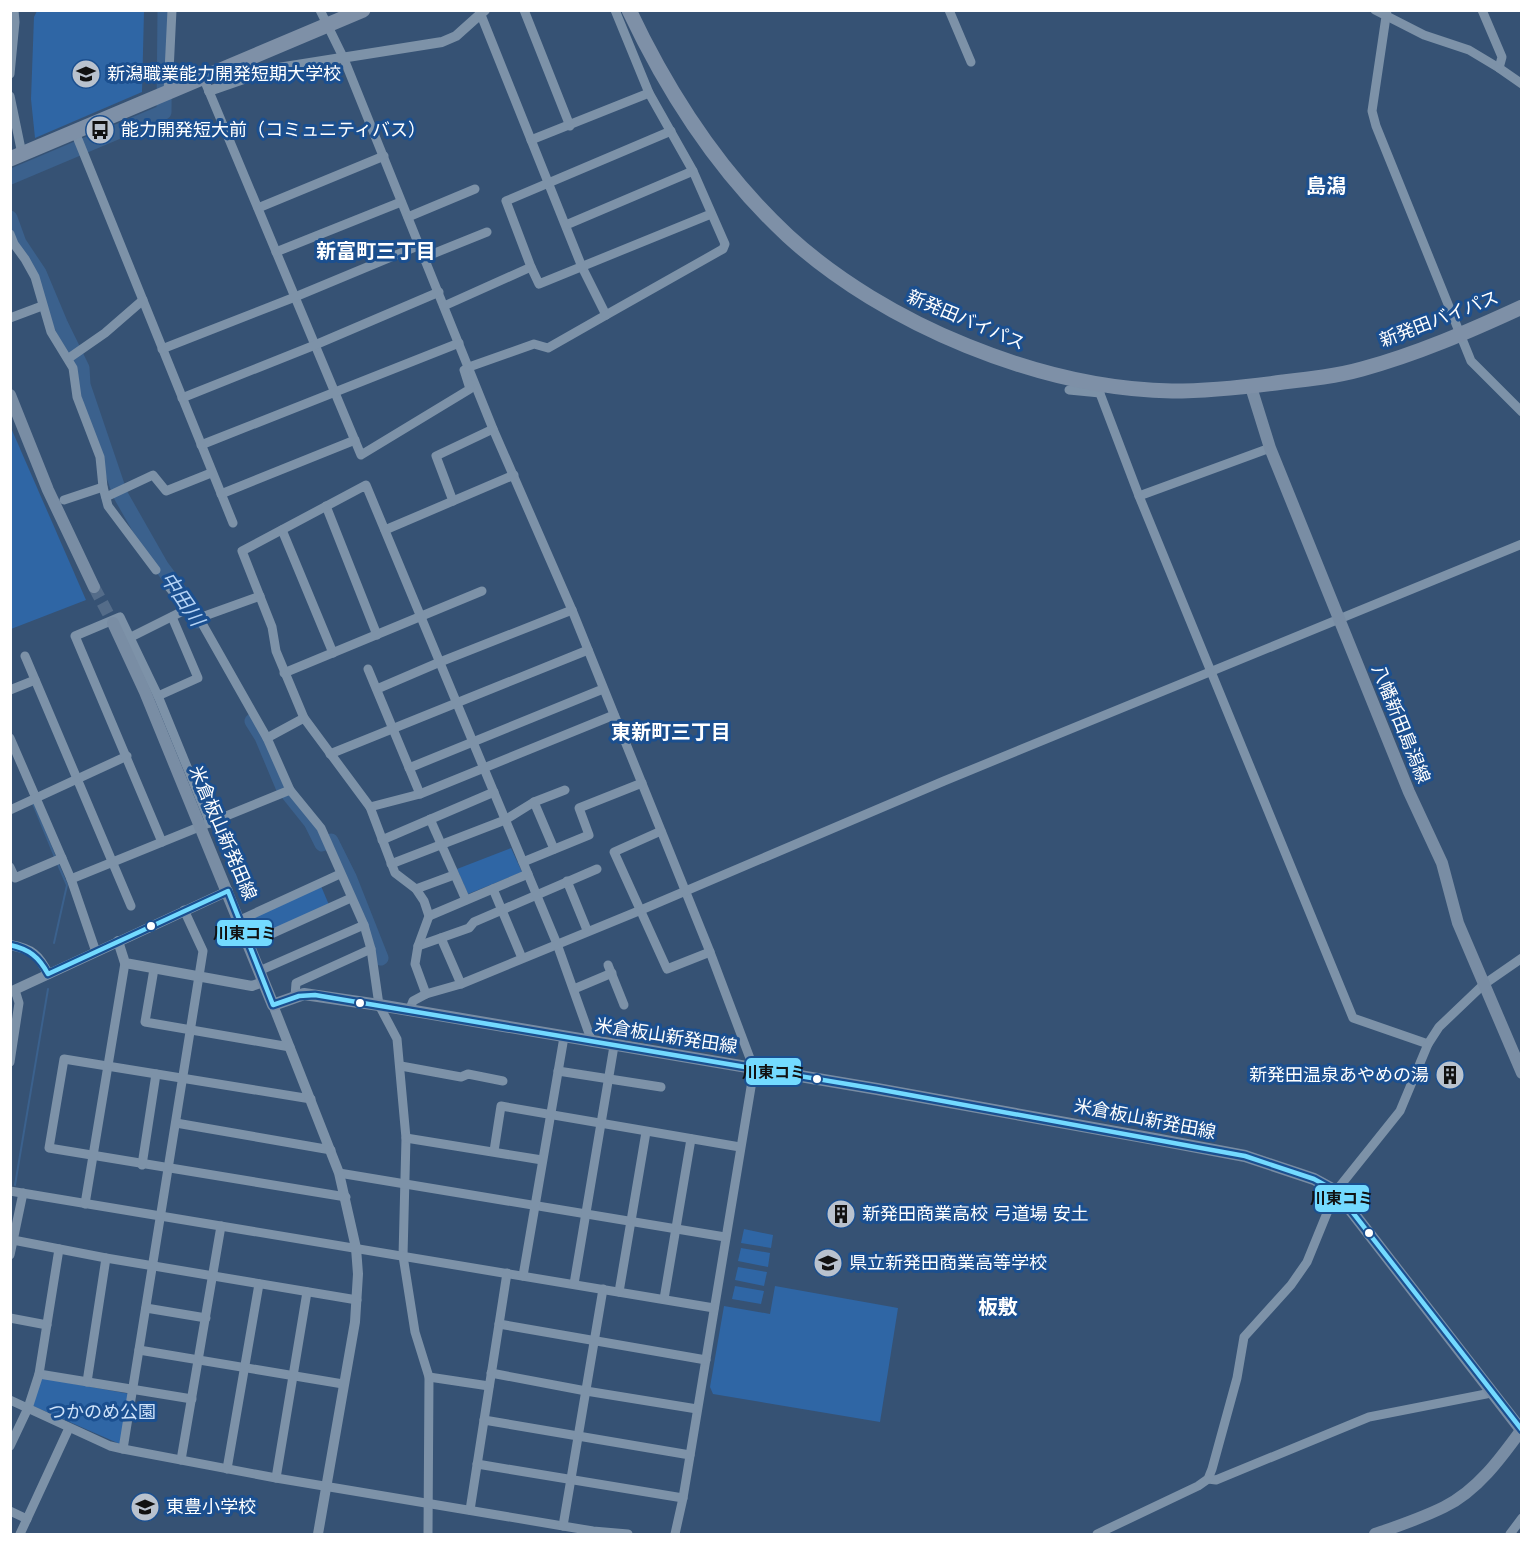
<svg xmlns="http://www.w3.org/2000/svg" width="1532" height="1545" viewBox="0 0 1532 1545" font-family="Jost,'Noto Sans JP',sans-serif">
	<rect width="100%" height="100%" fill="#365274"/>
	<g fill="#2f66a5">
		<path d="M37 11H144L142 92 35 138 31 99 34 17Z"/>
		<path d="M11 428 86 600 11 629H10Z"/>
		<path d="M511 848 522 872 468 894 457 869Z"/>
		<path d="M321 886 329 905 257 937 250 919Z"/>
		<path d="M744 1229 773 1235 771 1248 741 1243Z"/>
		<path d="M741 1248 770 1253 768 1267 738 1261Z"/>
		<path d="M738 1267 767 1272 764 1286 735 1280Z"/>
		<path d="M735 1286 764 1291 761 1304 732 1299Z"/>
		<path d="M775 1286 898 1308 880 1422 713 1394 710 1387 724 1306 770 1314Z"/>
		<path d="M41 1378 130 1394 120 1444 33 1406Z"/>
	</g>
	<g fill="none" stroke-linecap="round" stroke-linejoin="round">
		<g stroke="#3b618d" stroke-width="2">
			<path d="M32 801 55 857"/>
			<path d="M54 943 67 885 57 862"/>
			<path d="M15 1185 48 989"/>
		</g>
		<g stroke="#3b618d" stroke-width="15">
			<path d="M10 177 164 112 165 10"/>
			<path d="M10 218 19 243 39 273 60 323 82 368 83 385 120 494 161 566 192 608 197 621"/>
			<path d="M252 721 262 737 283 787 311 822 322 844 331 841 349 877 381 958"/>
		</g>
		<path stroke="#546c89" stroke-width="12" stroke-dasharray="12 6" stroke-linecap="butt" d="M94 587 113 623"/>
		<g stroke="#7d92a8" stroke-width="9">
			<path d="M320 10 344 59 493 429 572 610 710 952 754 1069 683 1498 675 1534"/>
			<path d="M524 10 570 126"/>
			<path d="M949 10 971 62"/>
			<path d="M1375 10 1424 35 1469 50 1499 68 1522 84"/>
			<path d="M1387 10 1372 111 1376 126 1471 361 1522 412"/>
			<path d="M1482 10 1502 57 1499 68"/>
			<path d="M10 74 15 22 14 10"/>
			<path d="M203 77 361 455 470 389 464 370 469 367 534 344 548 348 606 315 582 267 479 10"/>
			<path d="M168 92 172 10"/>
			<path d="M10 96 22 154"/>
			<path d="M671 131 506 201 531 267 539 284 711 214"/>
			<path d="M75 132 233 523"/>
			<path d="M531 140 649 93"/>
			<path d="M258 208 384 156"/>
			<path d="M408 217 475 189"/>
			<path d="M566 225 693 171"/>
			<path d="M10 234 14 244 25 259 35 277 51 332 73 368 77 397 100 457 103 487 108 506 156 570"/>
			<path d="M276 252 401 202"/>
			<path d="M425 257 487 232"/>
			<path d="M444 306 531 267"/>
			<path d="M606 315 723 249 725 244 693 171 649 93 615 10"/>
			<path d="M10 318 42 306"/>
			<path d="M162 349 295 297 420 245"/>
			<path d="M69 358 105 333 143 300"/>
			<path d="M1096 383 1139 496 1353 1018 1428 1044"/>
			<path d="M1069 390 1100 393"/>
			<path d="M182 398 315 345 439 292"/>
			<path d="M201 445 459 343"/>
			<path d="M221 494 355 440"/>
			<path d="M1139 496 1270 448"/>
			<path d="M106 497 153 475 166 491 211 473"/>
			<path d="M64 500 103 487"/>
			<path d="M453 501 436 456 493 429"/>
			<path d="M326 506 377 635"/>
			<path d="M282 530 333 653"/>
			<path d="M385 530 514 475"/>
			<path d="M168 586 187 609 199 618 267 738 290 790 321 828 364 925 371 949 379 1005 397 1039 406 1138 403 1256 415 1332 429 1377 428 1534"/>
			<path d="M199 618 260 596"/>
			<path d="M131 637 187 609"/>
			<path d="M25 656 131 906"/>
			<path d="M368 669 420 794"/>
			<path d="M284 673 482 591"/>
			<path d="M377 689 440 662 572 610"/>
			<path d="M10 690 35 680"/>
			<path d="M158 696 198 678 172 617"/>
			<path d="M10 738 71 879 96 952"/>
			<path d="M267 738 304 718"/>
			<path d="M330 754 588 650"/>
			<path d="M409 768 603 689"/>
			<path d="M534 802 554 849"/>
			<path d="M370 807 420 794 614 715"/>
			<path d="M10 810 127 756"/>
			<path d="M430 819 466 900"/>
			<path d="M661 831 614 852 667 969 710 952"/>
			<path d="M382 840 494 792"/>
			<path d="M162 842 75 636 120 617 158 696 210 823"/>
			<path d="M523 862 589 835 579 808 642 783"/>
			<path d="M391 864 505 820 534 802 565 790"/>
			<path d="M10 867 15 878 62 858"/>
			<path d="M71 879 290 790"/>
			<path d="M567 881 587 930"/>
			<path d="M416 889 454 875"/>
			<path d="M493 889 522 958"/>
			<path d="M429 916 528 874"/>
			<path d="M240 920 340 874"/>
			<path d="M441 938 461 984"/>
			<path d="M249 944 351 898"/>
			<path d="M418 946 469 928 474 922 597 869"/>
			<path d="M608 965 624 1005"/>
			<path d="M154 969 145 1022 290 1047"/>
			<path d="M259 971 364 925"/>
			<path d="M574 989 612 973"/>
			<path d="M426 994 415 964 418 946 429 916 424 901 416 889 395 873 370 807 304 718 276 651 272 627 242 551 366 485 557 944 592 1042"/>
			<path d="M295 996 296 983 371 949"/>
			<path d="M409 1011 413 1001 426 994 461 984 641 910 944 781 1522 544"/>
			<path d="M10 1062 19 1003 15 990"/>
			<path d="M401 1066 461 1077 468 1074 503 1081"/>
			<path d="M558 1071 661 1087"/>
			<path d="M311 1099 64 1059 49 1148 346 1197"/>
			<path d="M176 1123 331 1150"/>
			<path d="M406 1138 542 1160"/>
			<path d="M494 1151 501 1106 740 1147"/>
			<path d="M142 1165 156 1074"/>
			<path d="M339 1173 725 1237"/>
			<path d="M10 1191 714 1308"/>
			<path d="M85 1204 125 963"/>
			<path d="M13 1240 106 1258 357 1300"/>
			<path d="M10 1255 23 1193"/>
			<path d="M523 1276 564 1037"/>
			<path d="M574 1284 614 1046"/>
			<path d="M619 1292 646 1132"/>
			<path d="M664 1299 691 1139"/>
			<path d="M146 1308 206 1318"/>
			<path d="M10 1318 47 1325"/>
			<path d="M499 1324 706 1360"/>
			<path d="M139 1350 343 1384"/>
			<path d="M491 1373 586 1391 697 1409"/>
			<path d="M39 1374 192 1399"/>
			<path d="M429 1377 489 1386"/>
			<path d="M87 1382 106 1258"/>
			<path d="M10 1400 110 1446 123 1449 276 1478 593 1531 628 1534"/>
			<path d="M484 1420 690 1455"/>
			<path d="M10 1446 28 1408 39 1374 59 1249"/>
			<path d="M123 1449 203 951 184 910"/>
			<path d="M181 1460 221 1226"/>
			<path d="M477 1464 683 1498"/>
			<path d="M227 1469 259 1284"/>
			<path d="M276 1478 307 1292"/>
			<path d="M1208 1479 1216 1480 1369 1417 1491 1393"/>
			<path d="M470 1510 507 1273"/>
			<path d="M10 1511 27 1519"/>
			<path d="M563 1526 603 1289"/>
			<path d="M20 1534 69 1428"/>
			<path d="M1097 1534 1198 1486 1208 1479 1212 1469 1237 1378 1244 1337 1291 1285 1307 1262 1336 1191 1400 1111 1428 1044 1439 1027 1483 985 1522 958"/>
			<path d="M1510 1534 1522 1518"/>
		</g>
		<g stroke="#7d92a8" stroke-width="10">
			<path d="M209 91 272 69 442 42 456 36 485 10"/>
			<path d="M118 941 125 963 252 986 263 982"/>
			<path d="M10 945C32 949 39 955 48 974"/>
			<path d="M10 992 228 891"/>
			<path d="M273 1005 339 1173 356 1248 358 1274 355 1322 318 1534"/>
		</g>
		<g stroke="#798da4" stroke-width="12">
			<path d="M1251 387 1270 448 1409 792 1442 863 1458 923 1522 1073"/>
			<path d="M10 395 48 490 94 587"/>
			<path d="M113 623 145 692 273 1005 304 994 379 1005 877 1089 1160 1140 1245 1156 1314 1179 1336 1191 1522 1431"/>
			<path d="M1375 1534C1398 1526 1422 1518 1444 1507 1477 1491 1501 1458 1522 1429"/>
		</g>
		<g stroke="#7e90a7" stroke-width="15">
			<path d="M629 10C669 95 719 172 788 236 884 324 1041 389 1172 391 1209 391 1246 387 1283 382 1310 379 1337 376 1362 369 1417 354 1470 331 1522 307"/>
			<path d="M10 159 363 10"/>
		</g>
		<g stroke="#1b4f8f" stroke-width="9">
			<path id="bus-1" d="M10 945C29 949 39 957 48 974L228 891 273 1005 299 996 315 995 877 1089 1245 1156 1314 1179 1336 1191 1522 1430"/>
		</g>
		<use href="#bus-1" stroke="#73daff" stroke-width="4.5"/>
	</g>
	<defs>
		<g id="university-disc" transform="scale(1.5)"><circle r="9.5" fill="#b9c2ce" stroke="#1b4f8f"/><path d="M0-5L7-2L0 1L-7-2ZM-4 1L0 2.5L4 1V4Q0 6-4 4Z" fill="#111"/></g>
		<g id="bus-disc" transform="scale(1.5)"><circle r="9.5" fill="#b9c2ce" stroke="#1b4f8f"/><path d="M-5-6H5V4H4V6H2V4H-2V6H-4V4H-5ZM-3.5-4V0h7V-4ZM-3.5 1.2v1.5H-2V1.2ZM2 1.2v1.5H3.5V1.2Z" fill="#111"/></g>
		<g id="building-disc" transform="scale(1.5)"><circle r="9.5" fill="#b9c2ce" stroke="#1b4f8f"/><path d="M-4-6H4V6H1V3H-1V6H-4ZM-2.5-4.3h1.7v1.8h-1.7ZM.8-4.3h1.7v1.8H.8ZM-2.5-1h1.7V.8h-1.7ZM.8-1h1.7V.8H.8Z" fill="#111"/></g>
		<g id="school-disc" transform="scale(1.5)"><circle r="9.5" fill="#b9c2ce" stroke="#1b4f8f"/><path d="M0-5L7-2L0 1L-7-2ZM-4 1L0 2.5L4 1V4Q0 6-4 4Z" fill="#111"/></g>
	</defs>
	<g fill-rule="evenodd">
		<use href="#university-disc" x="86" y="74"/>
		<use href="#bus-disc" x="100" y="130"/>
		<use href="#building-disc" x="1450" y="1075"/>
		<use href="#building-disc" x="841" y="1214"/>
		<use href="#school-disc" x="828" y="1263"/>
		<use href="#school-disc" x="145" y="1507"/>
	</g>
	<g fill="#fff" stroke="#1b4f8f" stroke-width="2">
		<circle cx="151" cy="926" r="5"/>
		<circle cx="360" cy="1003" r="5"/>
		<circle cx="817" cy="1079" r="5"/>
		<circle cx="1369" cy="1233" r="5"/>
	</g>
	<g text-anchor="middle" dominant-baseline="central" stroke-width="6" stroke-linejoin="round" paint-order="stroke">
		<g font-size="18" fill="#fff" stroke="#1b4f8f" text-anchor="start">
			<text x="107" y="74">新潟職業能力開発短期大学校</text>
			<text x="121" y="130">能力開発短大前（コミュニティバス）</text>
			<text x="1429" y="1075" text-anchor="end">新発田温泉あやめの湯</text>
			<text x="862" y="1214">新発田商業高校 弓道場 安土</text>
			<text x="849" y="1263">県立新発田商業高等学校</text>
			<text x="166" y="1507">東豊小学校</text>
		</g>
		<g font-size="18" fill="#fff" stroke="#1b4f8f">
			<text transform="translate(1439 319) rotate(-21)">新発田バイパス</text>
			<text transform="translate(966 320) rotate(23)">新発田バイパス</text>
			<text transform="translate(1401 724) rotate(68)">八幡新田島潟線</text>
			<text transform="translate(223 833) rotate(67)">米倉板山新発田線</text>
			<text transform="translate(666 1036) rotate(9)">米倉板山新発田線</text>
			<text transform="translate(1145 1119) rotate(11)">米倉板山新発田線</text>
		</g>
		<g font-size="18" fill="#cfe3fa" stroke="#1b4f8f">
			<text x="102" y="1412">つかのめ公園</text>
		</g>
		<g font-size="20" font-weight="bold" fill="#fff" stroke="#1b4f8f">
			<text x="1326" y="186">島潟</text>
			<text x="376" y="251">新富町三丁目</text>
			<text x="671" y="732">東新町三丁目</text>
			<text x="998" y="1307">板敷</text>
		</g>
		<g font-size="20" font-style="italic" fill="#b5d3f5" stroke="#1b4f8f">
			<text transform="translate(182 599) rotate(56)">中田川</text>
		</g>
	</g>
	<g stroke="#1b4f8f" stroke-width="2">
		<rect x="216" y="919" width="57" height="28" rx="6" fill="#73daff"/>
		<rect x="745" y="1057" width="57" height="29" rx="6" fill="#73daff"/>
		<rect x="1314" y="1184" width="56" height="29" rx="6" fill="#73daff"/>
	</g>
	<g font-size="16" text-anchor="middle" font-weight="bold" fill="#111">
		<text x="245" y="939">川東コミ</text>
		<text x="774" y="1078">川東コミ</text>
		<text x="1342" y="1204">川東コミ</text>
	</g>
	<rect width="1532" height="1545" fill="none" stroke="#ffffff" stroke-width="24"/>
</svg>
